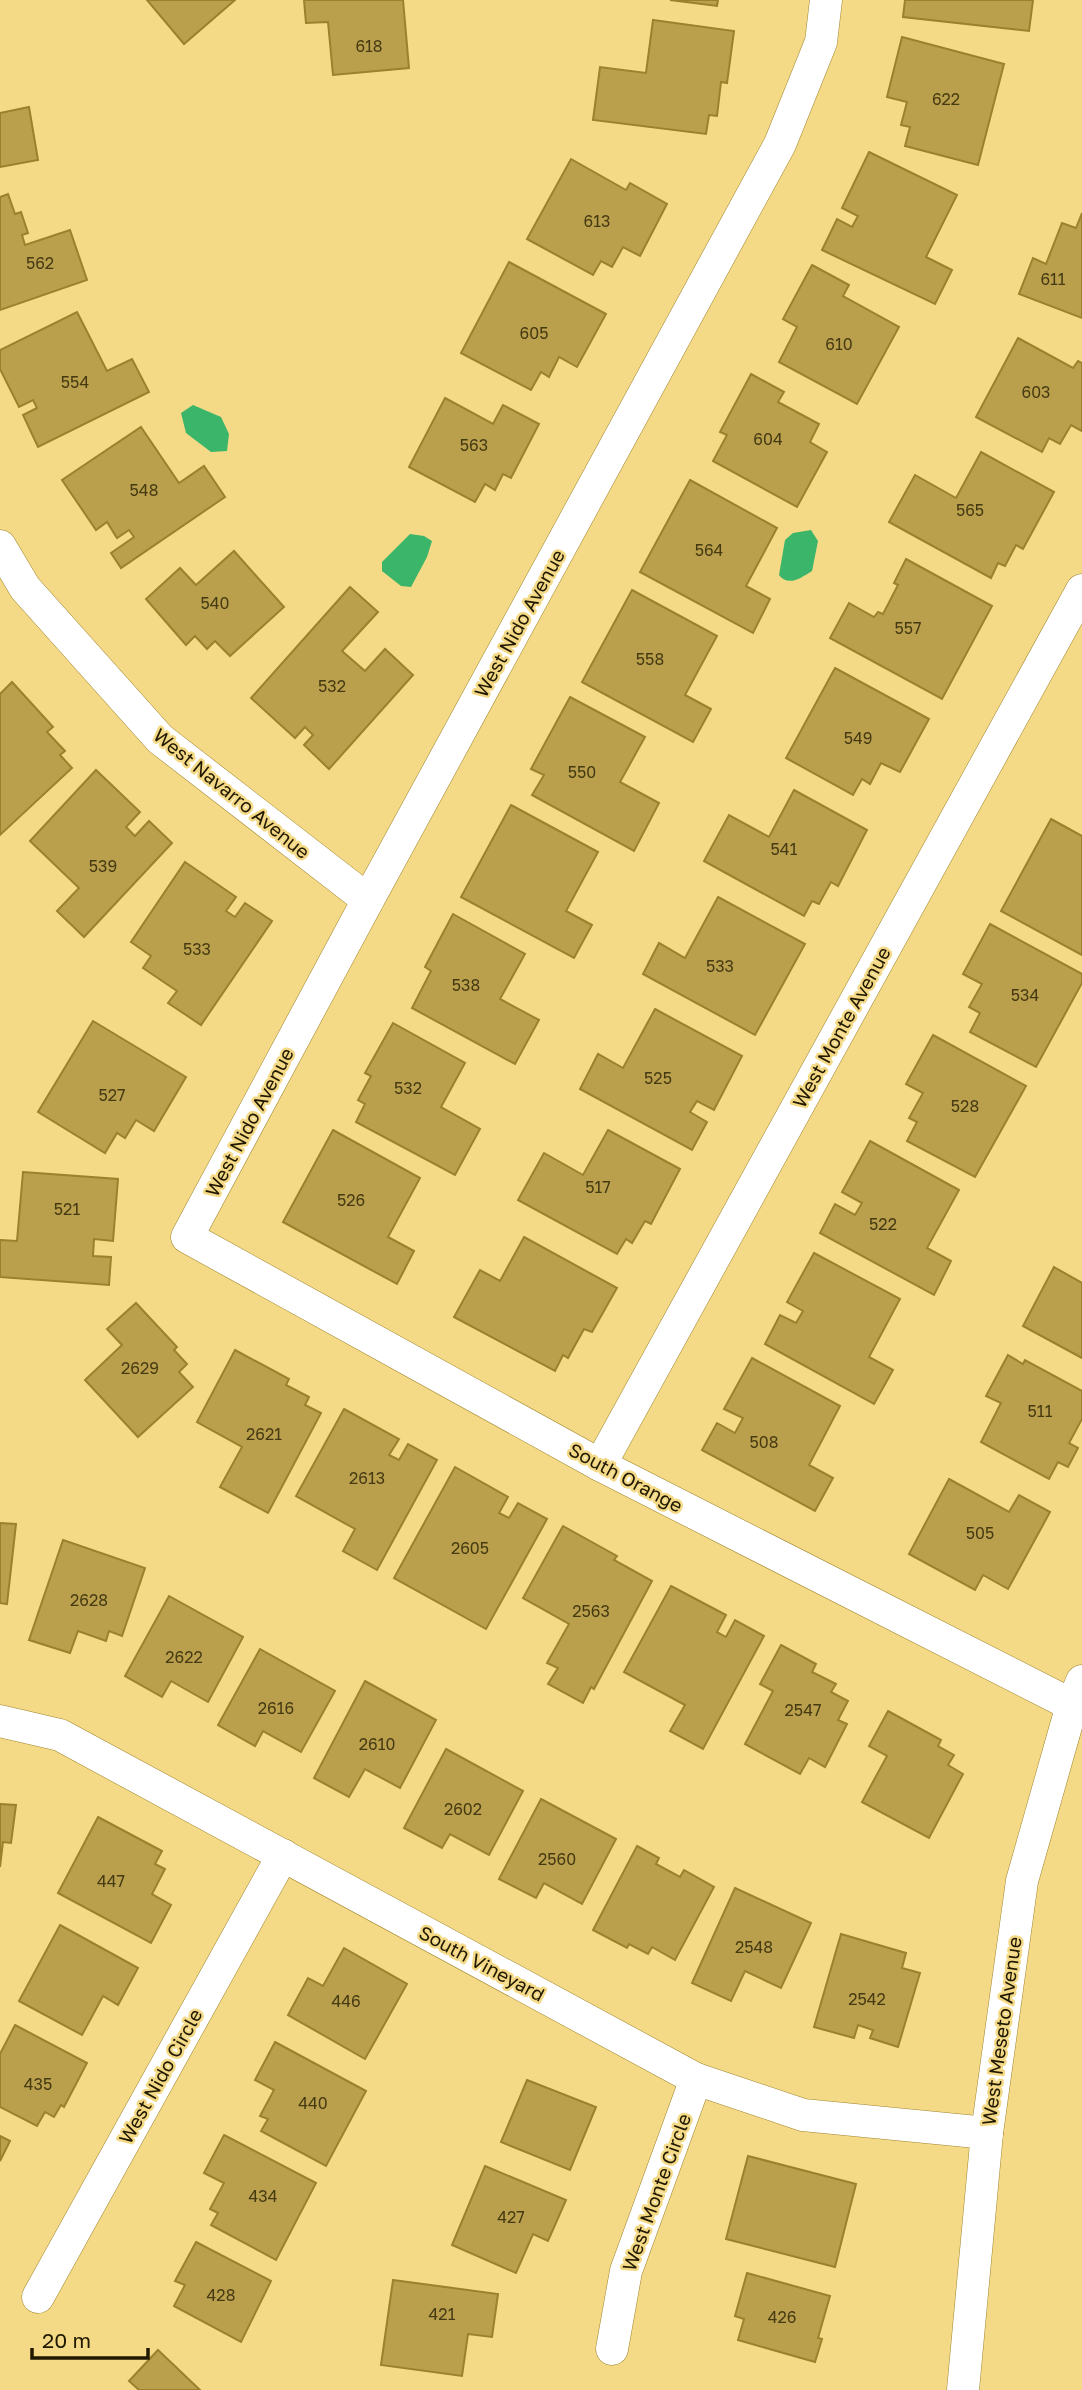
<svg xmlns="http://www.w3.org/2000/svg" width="1082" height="2390" viewBox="0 0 1082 2390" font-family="'Golos Text',sans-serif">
	<rect width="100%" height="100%" fill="#f4da86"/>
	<g fill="#3bb569">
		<path d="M193 405 221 417 229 434 227 451 211 452 186 433 181 413Z"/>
		<path d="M811 530 818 541 812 571C801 578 788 587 779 575L785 540 793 533Z"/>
		<path d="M410 534 424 536 432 541 427 557 411 587 401 586 382 571V562Z"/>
	</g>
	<g fill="#baa04c" stroke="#9b812b" stroke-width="2">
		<path d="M147 0H235L184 44Z"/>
		<path d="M304 0H403L409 68 333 75 328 22 306 23Z"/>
		<path d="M670 0H718L717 6Z"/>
		<path d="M905 0H1033L1029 31 903 17Z"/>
		<path d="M653 20 734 31 727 83 721 82 717 116 709 115 706 134 593 120 600 67 646 73Z"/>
		<path d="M902 37 1004 64 978 165 905 146 910 127 901 125 907 102 887 97Z"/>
		<path d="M29 107 38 160 0 167V113Z"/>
		<path d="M869 152 957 195 926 257 952 270 935 304 822 250 837 219 852 227 858 216 842 208Z"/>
		<path d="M571 159 626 190 630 183 667 204 640 256 623 247 612 267 601 261 593 275 527 239Z"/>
		<path d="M8 194 15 214 21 212 28 233 22 235 25 245 70 230 87 280 0 310V197Z"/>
		<path d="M1082 213V318L1019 294 1033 258 1046 264 1062 223 1076 228Z"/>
		<path d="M509 262 606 314 577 367 559 357 549 377 541 372 531 390 461 353Z"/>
		<path d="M812 265 849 285 843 296 899 327 857 404 779 362 797 327 783 319Z"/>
		<path d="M77 312 107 371 132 359 149 392 38 447 23 415 37 408 33 400 19 407 0 369V350Z"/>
		<path d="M1018 338 1073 368 1078 361 1082 363V431L1071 425 1060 444 1049 438 1042 452 976 417Z"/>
		<path d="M751 374 784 392 778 402 819 424 810 442 827 452 797 507 713 461 727 435 720 432Z"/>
		<path d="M445 398 493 424 503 405 539 424 511 478 503 474 495 490 485 484 475 502 409 467Z"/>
		<path d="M141 427 179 483 204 466 225 497 121 568 111 553 134 537 129 530 117 538 107 522 96 530 62 480Z"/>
		<path d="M981 452 1054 492 1023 549 1016 545 1005 566 998 563 991 578 889 522 915 475 956 498Z"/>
		<path d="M690 480 777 528 746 586 770 599 753 633 640 572Z"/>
		<path d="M234 551 284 607 230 656 215 641 207 649 195 636 186 645 146 599 180 568 196 585Z"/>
		<path d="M906 559 992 606 942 699 830 638 849 603 874 617 878 612 883 614 898 585 894 583Z"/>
		<path d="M350 587 378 612 342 651 365 671 385 649 413 675 329 769 304 745 313 735 305 727 295 738 251 698Z"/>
		<path d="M632 590 717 636 685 695 711 709 693 742 582 682Z"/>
		<path d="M835 668 929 719 900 772 881 763 870 784 862 779 853 795 786 758Z"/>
		<path d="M12 682 53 727 47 732 65 751 60 755 72 768 0 835V694Z"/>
		<path d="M570 697 645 737 620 782 659 803 634 851 532 795 544 775 531 769Z"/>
		<path d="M96 770 140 812 126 827 135 836 149 821 172 843 84 937 57 911 79 888 30 841Z"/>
		<path d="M794 790 867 830 838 886 831 882 819 904 812 901 804 916 704 861 729 815 769 837Z"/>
		<path d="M511 805 598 852 566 911 592 925 574 958 461 897Z"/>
		<path d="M1051 819 1082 836V955L1001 911Z"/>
		<path d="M185 862 236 897 226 911 235 917 245 903 272 921 201 1025 168 1003 177 991 143 968 151 956 131 942Z"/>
		<path d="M718 897 805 944 755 1035 643 974 659 943 685 958Z"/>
		<path d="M453 914 525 954 500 999 539 1020 515 1064 412 1008 431 971 425 967Z"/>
		<path d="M990 924 1082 974V983L1036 1067 970 1032 980 1013 969 1007 982 984 963 974Z"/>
		<path d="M655 1009 742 1056 714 1110 697 1101 690 1112 707 1122 692 1150 580 1089 598 1054 623 1068Z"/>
		<path d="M93 1021 186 1077 154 1131 136 1120 125 1138 117 1133 105 1153 38 1112Z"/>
		<path d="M393 1023 465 1063 441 1107 480 1129 455 1175 356 1122 365 1104 358 1100 371 1076 365 1073Z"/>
		<path d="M933 1035 1026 1086 975 1177 907 1141 917 1122 909 1118 923 1093 906 1084Z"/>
		<path d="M333 1130 420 1178 388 1237 414 1251 397 1284 283 1222Z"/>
		<path d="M608 1130 680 1169 651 1224 645 1221 632 1243 626 1239 617 1254 518 1200 544 1153 583 1175Z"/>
		<path d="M870 1141 959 1190 927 1248 951 1261 934 1295 820 1233 835 1204 855 1215 862 1203 842 1192Z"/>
		<path d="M23 1172 118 1179 113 1241 94 1239 93 1256 111 1257 109 1285 0 1277V1240L17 1241Z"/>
		<path d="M524 1237 617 1288 592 1332 584 1329 568 1358 563 1355 555 1371 454 1317 480 1270 500 1281Z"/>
		<path d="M814 1253 900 1299 869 1357 893 1370 874 1404 765 1344 780 1315 796 1323 803 1311 787 1302Z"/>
		<path d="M1054 1267 1082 1283V1358L1023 1326Z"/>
		<path d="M136 1303 177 1347 174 1350 187 1364 179 1372 193 1387 138 1437 85 1380 122 1345 107 1329Z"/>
		<path d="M235 1350 289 1379 286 1385 309 1397 305 1405 321 1413 268 1513 220 1487 242 1447 197 1422Z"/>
		<path d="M1008 1355 1023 1364 1025 1360 1082 1391V1419L1069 1443 1078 1448 1068 1467 1058 1462 1049 1479 981 1442 1001 1403 986 1396Z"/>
		<path d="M752 1358 840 1406 809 1465 833 1478 815 1511 702 1450 717 1423 735 1433 743 1418 724 1409Z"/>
		<path d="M344 1409 399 1439 389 1455 399 1460 408 1444 437 1460 377 1570 343 1551 355 1529 296 1496Z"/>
		<path d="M455 1467 508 1497 499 1513 509 1518 518 1503 547 1519 486 1629 394 1578Z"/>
		<path d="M949 1479 1009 1512 1019 1495 1050 1512 1008 1589 983 1575 975 1590 909 1554Z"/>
		<path d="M0 1523 16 1524 7 1604 0 1603Z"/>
		<path d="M563 1526 617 1556 614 1560 652 1581 594 1689 591 1687 583 1703 548 1684 558 1668 547 1663 569 1624 523 1598Z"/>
		<path d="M63 1540 145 1568 122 1636 109 1631 106 1641 78 1631 70 1653 29 1640Z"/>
		<path d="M671 1586 726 1615 717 1632 726 1637 735 1620 764 1636 703 1749 670 1731 685 1705 624 1672Z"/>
		<path d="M169 1596 243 1637 208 1702 171 1681 162 1697 125 1676Z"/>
		<path d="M781 1645 816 1664 812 1672 836 1684 831 1692 848 1701 838 1720 847 1724 825 1767 809 1758 800 1774 745 1744 773 1691 760 1684Z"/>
		<path d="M260 1649 335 1691 301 1752 263 1731 255 1746 218 1725Z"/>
		<path d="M365 1681 436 1720 400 1788 365 1769 349 1797 314 1778Z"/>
		<path d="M888 1711 941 1740 938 1746 954 1755 948 1765 963 1774 929 1838 862 1802 887 1756 869 1746Z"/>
		<path d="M446 1749 523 1791 489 1855 450 1834 442 1848 404 1828Z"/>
		<path d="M541 1799 616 1839 582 1904 544 1883 536 1898 499 1879Z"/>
		<path d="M0 1804 16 1805 11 1843 3 1842 0 1867Z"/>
		<path d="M98 1817 162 1851 155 1864 165 1869 152 1894 171 1905 151 1943 58 1893Z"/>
		<path d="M637 1846 659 1858 656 1864 680 1877 684 1870 714 1887 675 1960 652 1947 648 1954 629 1944 627 1948 593 1930Z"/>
		<path d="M735 1888 811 1923 781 1988 745 1971 731 2001 692 1983Z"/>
		<path d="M60 1925 138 1968 118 2005 103 1996 82 2035 19 2001Z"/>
		<path d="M841 1934 906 1953 902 1968 920 1973 898 2047 870 2038 873 2030 858 2025 854 2038 814 2027Z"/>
		<path d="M344 1948 407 1984 365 2059 288 2015 308 1978 323 1986Z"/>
		<path d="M15 2025 87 2063 64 2107 61 2105 54 2117 45 2112 37 2126 0 2107V2054Z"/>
		<path d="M275 2042 366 2091 326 2166 261 2131 268 2119 260 2116 274 2090 255 2080Z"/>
		<path d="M527 2080 596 2107 570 2170 501 2142Z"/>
		<path d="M224 2135 316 2183 276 2260 211 2225 218 2213 210 2209 224 2183 204 2173Z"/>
		<path d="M0 2136 10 2141 0 2161Z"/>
		<path d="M748 2156 856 2184 835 2267 726 2239Z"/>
		<path d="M485 2166 566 2200 548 2241 533 2234 516 2273 452 2245Z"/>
		<path d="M196 2242 271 2281 241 2342 174 2306 185 2285 175 2281Z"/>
		<path d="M747 2273 830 2296 818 2338 822 2339 815 2362 738 2340 744 2319 735 2316Z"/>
		<path d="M393 2280 498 2294 492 2337 468 2334 462 2376 381 2365Z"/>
		<path d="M158 2350 200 2390H139L129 2381Z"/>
	</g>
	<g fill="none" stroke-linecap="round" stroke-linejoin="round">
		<g stroke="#9f852f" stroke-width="33">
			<g id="street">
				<path d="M826 0 821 42 780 144 368 900 187 1237 600 1465 1072 1705"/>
				<path d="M0 546 25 588 160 739 368 900"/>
				<path d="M600 1465 1082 590"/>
				<path d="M0 1721 60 1735 696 2079 803 2115 987 2133"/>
				<path d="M38 2297 283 1855"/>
				<path d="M612 2349 626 2271 696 2079"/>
				<path d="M963 2390 987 2133 1022 1881 1072 1705 1082 1681"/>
			</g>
		</g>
		<use href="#street" stroke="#fff" stroke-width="32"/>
	</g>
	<g text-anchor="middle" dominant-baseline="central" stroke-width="5" stroke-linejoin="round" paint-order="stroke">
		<g font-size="16" fill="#463a13">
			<text x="369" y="46">618</text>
			<text x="946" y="99">622</text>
			<text x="597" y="221">613</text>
			<text x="40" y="263">562</text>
			<text x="1053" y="279">611</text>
			<text x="534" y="333">605</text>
			<text x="839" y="344">610</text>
			<text x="75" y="382">554</text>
			<text x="1036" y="392">603</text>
			<text x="768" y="439">604</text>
			<text x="474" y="445">563</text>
			<text x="144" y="490">548</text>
			<text x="970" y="510">565</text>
			<text x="709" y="550">564</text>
			<text x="215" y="603">540</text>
			<text x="908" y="628">557</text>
			<text x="650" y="659">558</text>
			<text x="332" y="686">532</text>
			<text x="858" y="738">549</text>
			<text x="582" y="772">550</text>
			<text x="784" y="849">541</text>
			<text x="103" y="866">539</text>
			<text x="197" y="949">533</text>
			<text x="720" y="966">533</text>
			<text x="466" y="985">538</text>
			<text x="1025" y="995">534</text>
			<text x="658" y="1078">525</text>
			<text x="408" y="1088">532</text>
			<text x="112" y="1095">527</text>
			<text x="965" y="1106">528</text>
			<text x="598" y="1187">517</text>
			<text x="351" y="1200">526</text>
			<text x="67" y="1209">521</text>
			<text x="883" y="1224">522</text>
			<text x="140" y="1368">2629</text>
			<text x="1040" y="1411">511</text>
			<text x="264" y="1434">2621</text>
			<text x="764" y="1442">508</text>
			<text x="367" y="1478">2613</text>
			<text x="980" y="1533">505</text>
			<text x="470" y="1548">2605</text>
			<text x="89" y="1600">2628</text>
			<text x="591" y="1611">2563</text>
			<text x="184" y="1657">2622</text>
			<text x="276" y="1708">2616</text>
			<text x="803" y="1710">2547</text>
			<text x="377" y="1744">2610</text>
			<text x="463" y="1809">2602</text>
			<text x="557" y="1859">2560</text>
			<text x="111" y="1881">447</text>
			<text x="754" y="1947">2548</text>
			<text x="867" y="1999">2542</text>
			<text x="346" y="2001">446</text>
			<text x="38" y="2084">435</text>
			<text x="313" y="2103">440</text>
			<text x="263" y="2196">434</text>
			<text x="511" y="2217">427</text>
			<text x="221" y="2295">428</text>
			<text x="442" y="2314">421</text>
			<text x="782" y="2317">426</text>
		</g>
		<g font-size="19" fill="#201800" stroke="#f4da86">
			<text transform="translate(519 623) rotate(-61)">West Nido Avenue</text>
			<text transform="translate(232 793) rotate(39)">West Navarro Avenue</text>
			<text transform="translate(841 1027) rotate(-61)">West Monte Avenue</text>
			<text transform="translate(249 1122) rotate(-62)">West Nido Avenue</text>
			<text transform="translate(626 1477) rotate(28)">South Orange</text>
			<text transform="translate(482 1963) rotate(28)">South Vineyard</text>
			<text transform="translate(1001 2031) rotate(-82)">West Meseto Avenue</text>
			<text transform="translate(160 2076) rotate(-61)">West Nido Circle</text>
			<text transform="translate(656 2192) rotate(-70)">West Monte Circle</text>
		</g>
	</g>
	<path d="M32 2348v10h116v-10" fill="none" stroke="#201800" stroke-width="3.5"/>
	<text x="42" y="2348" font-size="21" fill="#201800" stroke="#f4da86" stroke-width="5" paint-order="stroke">20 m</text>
</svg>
